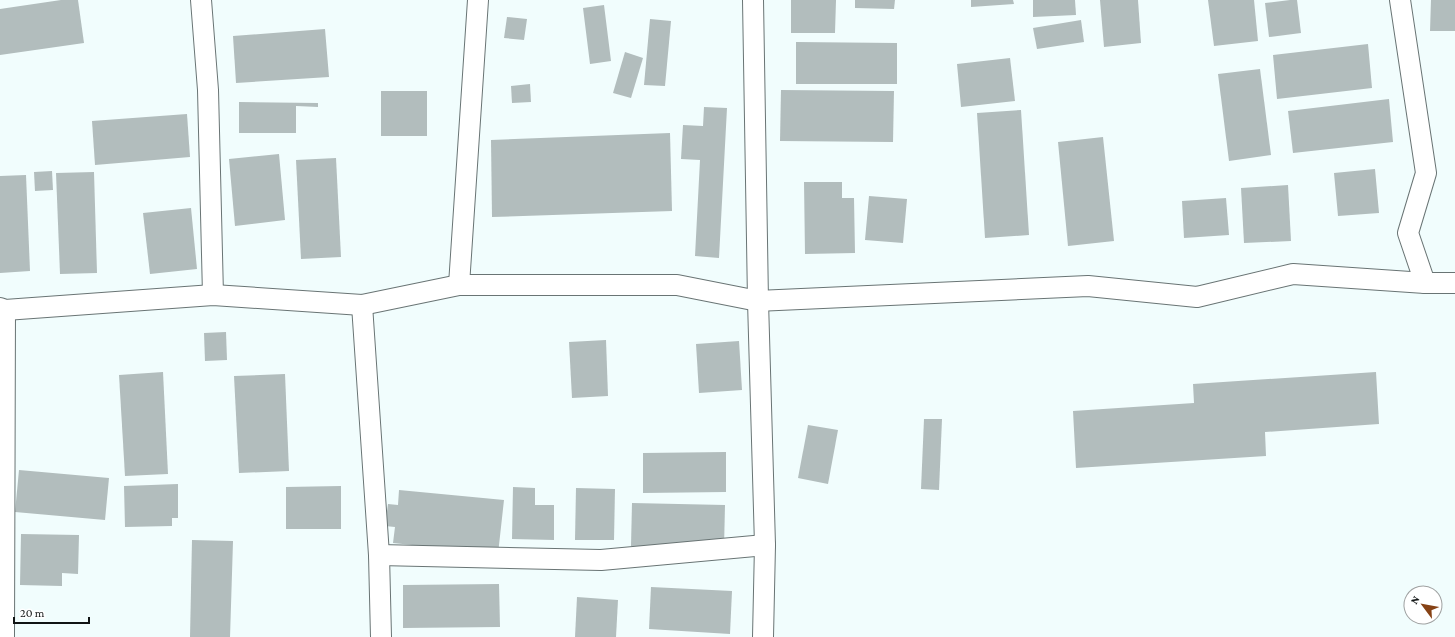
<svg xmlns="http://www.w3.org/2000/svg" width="1455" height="637" viewBox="0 0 1455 637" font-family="'Crimson Pro',serif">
	<rect width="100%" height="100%" fill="#f1fdfd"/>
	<g fill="#b2bdbd">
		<path d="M61 0H78L84 43 0 55V9Z"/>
		<path d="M791 0H836L835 33H791Z"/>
		<path d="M855 0H895L894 9 855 8Z"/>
		<path d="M971 0H1013L1014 4 971 7Z"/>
		<path d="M1033 0H1075L1076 15 1033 17Z"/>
		<path d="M1100 0H1138L1141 43 1104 47Z"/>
		<path d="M1208 0H1254L1258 41 1214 46Z"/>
		<path d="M1290 0H1297L1301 33 1269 37 1265 3Z"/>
		<path d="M1431 0H1455V31H1430Z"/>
		<path d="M604 5 611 61 590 64 583 8Z"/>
		<path d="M507 17 527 19 524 40 504 38Z"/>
		<path d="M650 19 671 21 665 86 644 85Z"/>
		<path d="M1081 20 1084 42 1037 49 1033 28Z"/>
		<path d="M325 29 329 77 236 83 233 36Z"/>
		<path d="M796 42 897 43V84H796Z"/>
		<path d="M1368 44 1372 88 1277 99 1273 55Z"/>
		<path d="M625 52 643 58 631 98 613 93Z"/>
		<path d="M1010 58 1015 101 961 107 957 64Z"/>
		<path d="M1260 69 1271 155 1229 161 1218 74Z"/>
		<path d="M530 84 531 102 512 103 511 86Z"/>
		<path d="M781 90 894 91 893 142 780 141Z"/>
		<rect x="381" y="91" width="46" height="45"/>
		<path d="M1389 99 1393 142 1293 153 1288 111Z"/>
		<path d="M239 102 318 103V107L296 106V133H239Z"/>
		<path d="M704 107 727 108 719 258 695 256 700 160 681 159 683 125 703 126Z"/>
		<path d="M1021 110 1029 235 985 238 977 113Z"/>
		<path d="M187 114 190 157 95 165 92 121Z"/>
		<path d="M670 133 672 211 492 217 491 140Z"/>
		<path d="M1103 137 1114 241 1068 246 1058 142Z"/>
		<path d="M279 154 285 220 235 226 229 159Z"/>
		<path d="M336 158 341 257 301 259 296 160Z"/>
		<path d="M1375 169 1379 213 1338 216 1334 173Z"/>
		<path d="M52 171 53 190 35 191 34 172Z"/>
		<path d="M94 172 97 273 60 274 56 173Z"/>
		<path d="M26 175 30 271 0 273V176Z"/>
		<path d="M804 182H842V198H854L855 253 805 254Z"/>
		<path d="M1288 185 1291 241 1244 243 1241 188Z"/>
		<path d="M869 196 907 199 903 243 865 240Z"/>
		<path d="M1226 198 1229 235 1184 238 1182 201Z"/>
		<path d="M191 208 197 269 150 274 143 213Z"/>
		<path d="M226 332 227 360 205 361 204 333Z"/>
		<path d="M606 340 608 396 572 398 569 342Z"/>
		<path d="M739 341 742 390 699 393 696 344Z"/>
		<path d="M163 372 168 474 125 476 119 375Z"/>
		<path d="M1376 372 1379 424 1265 432 1266 456 1076 468 1073 411 1194 403 1193 384Z"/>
		<path d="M285 374 289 471 239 473 234 376Z"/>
		<path d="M924 419H942L939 490 921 489Z"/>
		<path d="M808 425 838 430 828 484 798 478Z"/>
		<path d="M726 452V492L643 493V453Z"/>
		<path d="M19 470 109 478 105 520 15 512Z"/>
		<path d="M178 484V518H172V526L125 527 124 486Z"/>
		<path d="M341 486V529H286V487Z"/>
		<path d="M513 487 535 488V505H554V540L512 539Z"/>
		<path d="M576 488 615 489 614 540H575Z"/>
		<path d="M399 490 504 500 498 554 393 543 395 527 385 526 388 504 398 505Z"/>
		<path d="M632 503 725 505 724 548 631 546Z"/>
		<path d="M21 534 79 535 78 574 62 573V586L20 585Z"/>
		<path d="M192 540 233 541 230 637H190Z"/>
		<path d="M499 584 500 627 403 628V585Z"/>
		<path d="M651 587 732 591 730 634 649 629Z"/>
		<path d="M577 597 618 600 616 637H575Z"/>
	</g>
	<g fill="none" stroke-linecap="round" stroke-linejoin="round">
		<g stroke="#697474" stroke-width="22">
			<g id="minor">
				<path d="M201 0 208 90 213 295"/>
				<path d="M753 0 758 301 765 545 763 637"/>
				<path d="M1400 0 1426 173 1408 233 1425 283"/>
				<path d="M459 285 478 0"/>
				<path d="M362 305 379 555 381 637"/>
				<path d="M0 308 5 310 213 295 362 305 459 285H677L758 301 1088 286 1197 297 1293 274 1425 283H1455"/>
				<path d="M379 555 601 560 765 545"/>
				<path d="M4 637 5 310"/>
			</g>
		</g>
		<use href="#minor" stroke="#fff" stroke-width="20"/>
	</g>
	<g transform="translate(1423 605) rotate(302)"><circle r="19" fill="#ffffff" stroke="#9fa1a1"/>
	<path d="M0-3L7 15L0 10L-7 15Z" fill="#864215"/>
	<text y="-6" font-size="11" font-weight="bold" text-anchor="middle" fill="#101414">N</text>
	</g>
	<path d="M14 617v6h75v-6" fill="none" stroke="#101414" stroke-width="2"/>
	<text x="20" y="617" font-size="12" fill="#101414" stroke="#ffffff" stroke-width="3" paint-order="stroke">20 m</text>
</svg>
